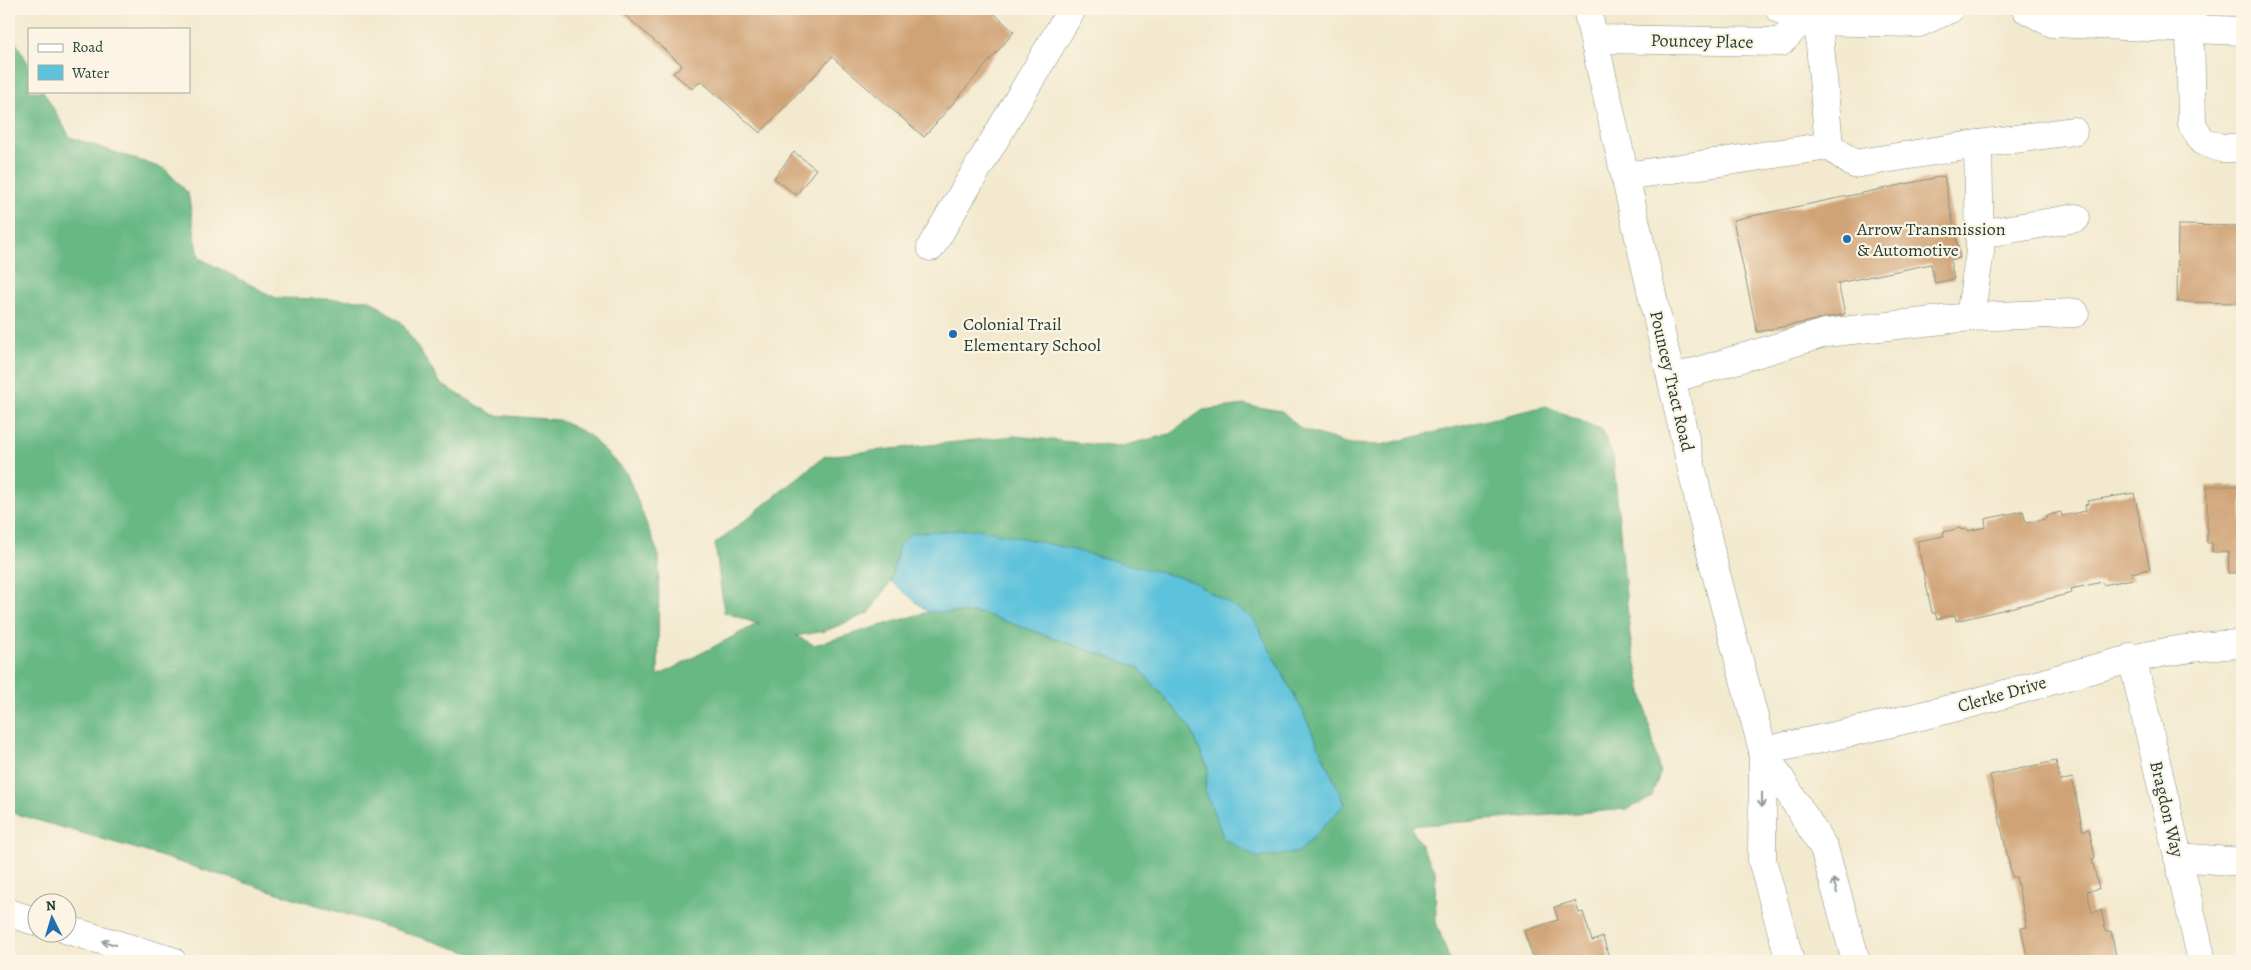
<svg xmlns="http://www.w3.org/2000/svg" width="2251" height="970" viewBox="0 0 2251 970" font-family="Alegreya,serif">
	<rect width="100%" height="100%" fill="#fcf5e5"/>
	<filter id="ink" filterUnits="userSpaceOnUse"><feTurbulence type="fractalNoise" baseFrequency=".02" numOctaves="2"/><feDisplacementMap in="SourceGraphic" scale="10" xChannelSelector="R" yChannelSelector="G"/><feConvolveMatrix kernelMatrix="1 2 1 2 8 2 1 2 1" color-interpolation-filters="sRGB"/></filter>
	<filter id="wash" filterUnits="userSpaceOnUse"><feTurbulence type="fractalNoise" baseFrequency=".0096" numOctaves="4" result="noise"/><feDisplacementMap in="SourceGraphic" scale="20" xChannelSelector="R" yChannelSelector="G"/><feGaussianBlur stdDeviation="1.12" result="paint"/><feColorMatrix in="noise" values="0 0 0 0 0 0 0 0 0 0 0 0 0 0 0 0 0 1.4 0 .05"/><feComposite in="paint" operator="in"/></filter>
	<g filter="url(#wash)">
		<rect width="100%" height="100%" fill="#f2e9ce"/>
		<path fill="#67b884" stroke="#437a5c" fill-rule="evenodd" d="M9 24 15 41 29 65V91H43L70 137 165 169 188 193 199 258 276 298 370 300 401 322 441 384 494 415 559 420 589 435 627 474 659 556 658 676 757 624 761 625 724 612 715 544 825 456 1014 436 1118 447 1170 434 1203 410 1245 405 1282 411 1301 429 1349 444 1381 445 1546 406 1602 430 1613 457 1630 637 1660 774 1651 798 1628 809 1410 826 1435 870 1436 922 1450 961H496L137 849 9 812ZM899 545 1253 618 1302 710 1345 804 1205 790 1208 769 1190 727 1138 667 981 613 928 612 814 645 796 636 825 631 869 613 891 581Z"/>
		<path fill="#5dc2db" stroke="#3e8088" d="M977 529 1046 543 1190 580 1253 618 1302 710 1345 804 1299 852 1258 858 1224 839 1205 790 1208 769 1190 727 1138 667 981 613 928 612 891 581 899 545 912 533Z"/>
		<g id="blocks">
			<g fill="#d0a376">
				<path d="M618 9H989L1014 32 924 137 832 57 760 133 701 81 692 89 673 73 682 65Z"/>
				<path d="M794 152 816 169 796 195 774 178Z"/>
				<path d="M1944 176 1960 258 1950 260 1954 279 1935 283 1931 264 1838 283 1845 314 1757 332 1733 220Z"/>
				<path d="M2178 225 2242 226V303L2177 302Z"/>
				<path d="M2207 486H2242V573H2228L2229 552H2212V543H2207Z"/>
				<path d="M2134 493 2150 569 2131 573 2133 579 2103 585 2102 582 2071 589 2072 593 1956 621 1955 615 1937 619 1935 613H1932L1917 541 1944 536 1943 532 1961 528V530L1967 529 1968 531 1986 527 1985 519 2023 511 2026 523 2046 519V516L2061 512 2062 516 2086 511 2085 505 2088 504 2087 501Z"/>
				<path d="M2056 761 2060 781 2072 778 2083 831 2089 829 2095 858 2092 859 2099 889 2087 891 2092 913 2101 910 2106 932 2111 931 2117 961H2028L2021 928 2027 927 2016 877H2012L1990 775Z"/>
				<path d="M1575 901 1579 913 1583 912 1592 941 1603 937 1610 961H1534L1524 931 1558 920 1554 907Z"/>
			</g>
		</g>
	</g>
	<g filter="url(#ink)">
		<use href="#blocks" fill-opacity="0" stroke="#889381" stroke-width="1"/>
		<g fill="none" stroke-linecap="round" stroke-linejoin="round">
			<g stroke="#889381" stroke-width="29">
				<g id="minor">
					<path d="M2026 9 2052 23 2242 31"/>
					<path d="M1801 21 1919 23 1950 9"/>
					<path d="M2190 30 2192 124 2202 141 2221 148H2242"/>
					<path d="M1595 39 1781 42 1801 21 1779 9"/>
					<path d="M1978 144 2073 131"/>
					<path d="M1626 176 1829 146 1818 22"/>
					<path d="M1980 234 2076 218"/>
					<path d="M931 247 1072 9"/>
					<path d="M1970 317 2075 313"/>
					<path d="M1672 379 1825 333 1970 317 1980 252 1978 144 1854 164 1829 146"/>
					<path d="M2132 657 2202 961"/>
					<path d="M1763 751C1841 735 1918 718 1995 697 2077 674 2156 646 2242 644"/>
					<path d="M2178 857 2242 862"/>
				</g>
			</g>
			<g stroke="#889381" stroke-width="29">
				<g id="major">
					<path d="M1587 9 1713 562 1763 751 1762 860 1790 961"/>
					<path d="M1763 751 1824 848 1856 961"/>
				</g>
			</g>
			<g stroke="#889381" stroke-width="29">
				<g id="highway">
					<path d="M9 913 38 922"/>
					<path d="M68 930 172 961"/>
				</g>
			</g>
			<use href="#minor" stroke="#fff" stroke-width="28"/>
			<use href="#major" stroke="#fff" stroke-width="28"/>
			<use href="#highway" stroke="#fff" stroke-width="28"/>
		</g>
		<defs><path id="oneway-shaft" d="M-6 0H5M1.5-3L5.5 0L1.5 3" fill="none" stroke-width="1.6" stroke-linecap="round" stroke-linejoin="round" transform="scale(1.25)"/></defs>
		<g stroke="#8f9e9a">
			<use href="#oneway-shaft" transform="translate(1762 800) rotate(90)"/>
			<use href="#oneway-shaft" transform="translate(1835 886) rotate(-106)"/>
			<use href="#oneway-shaft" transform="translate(109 943) rotate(-164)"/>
		</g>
	</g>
	<g fill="#1f6fb2" stroke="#fcf5e5" stroke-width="2">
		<circle cx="1847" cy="239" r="5"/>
		<circle cx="953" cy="334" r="5"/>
	</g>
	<g text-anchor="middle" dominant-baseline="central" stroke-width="4.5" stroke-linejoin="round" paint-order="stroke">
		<g font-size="18" fill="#1f3d34" stroke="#fcf5e5">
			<text transform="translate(1702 41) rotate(1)">Pouncey Place</text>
			<text transform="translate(1672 381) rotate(77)">Pouncey Tract Road</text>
			<text transform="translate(2002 694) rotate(-16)">Clerke Drive</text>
			<text transform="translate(2167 809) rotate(77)">Bragdon Way</text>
		</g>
		<g font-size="18" fill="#1f3d34" stroke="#fcf5e5" text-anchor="start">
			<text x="1857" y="229">Arrow Transmission<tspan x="1857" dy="21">&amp; Automotive</tspan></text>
			<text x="963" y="324">Colonial Trail<tspan x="963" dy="21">Elementary School</tspan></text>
		</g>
	</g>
	<rect width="2251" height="970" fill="none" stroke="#fcf5e5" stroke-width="30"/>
	<rect x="28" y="28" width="162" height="65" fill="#fcf5e5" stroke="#a4ab9e"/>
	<rect x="38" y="44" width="25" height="8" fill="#ffffff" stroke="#a4ab9e"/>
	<text x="72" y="52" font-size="15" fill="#1f3d34">Road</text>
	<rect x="38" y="65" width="25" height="15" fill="#5dc2db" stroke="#a4ab9e"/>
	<text x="72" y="78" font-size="15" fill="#1f3d34">Water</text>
	<g transform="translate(52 918) rotate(355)"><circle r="24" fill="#fcf5e5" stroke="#a4ab9e"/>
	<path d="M0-4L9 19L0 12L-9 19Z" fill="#1f6fb2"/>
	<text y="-8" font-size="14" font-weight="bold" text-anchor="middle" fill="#1f3d34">N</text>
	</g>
</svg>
